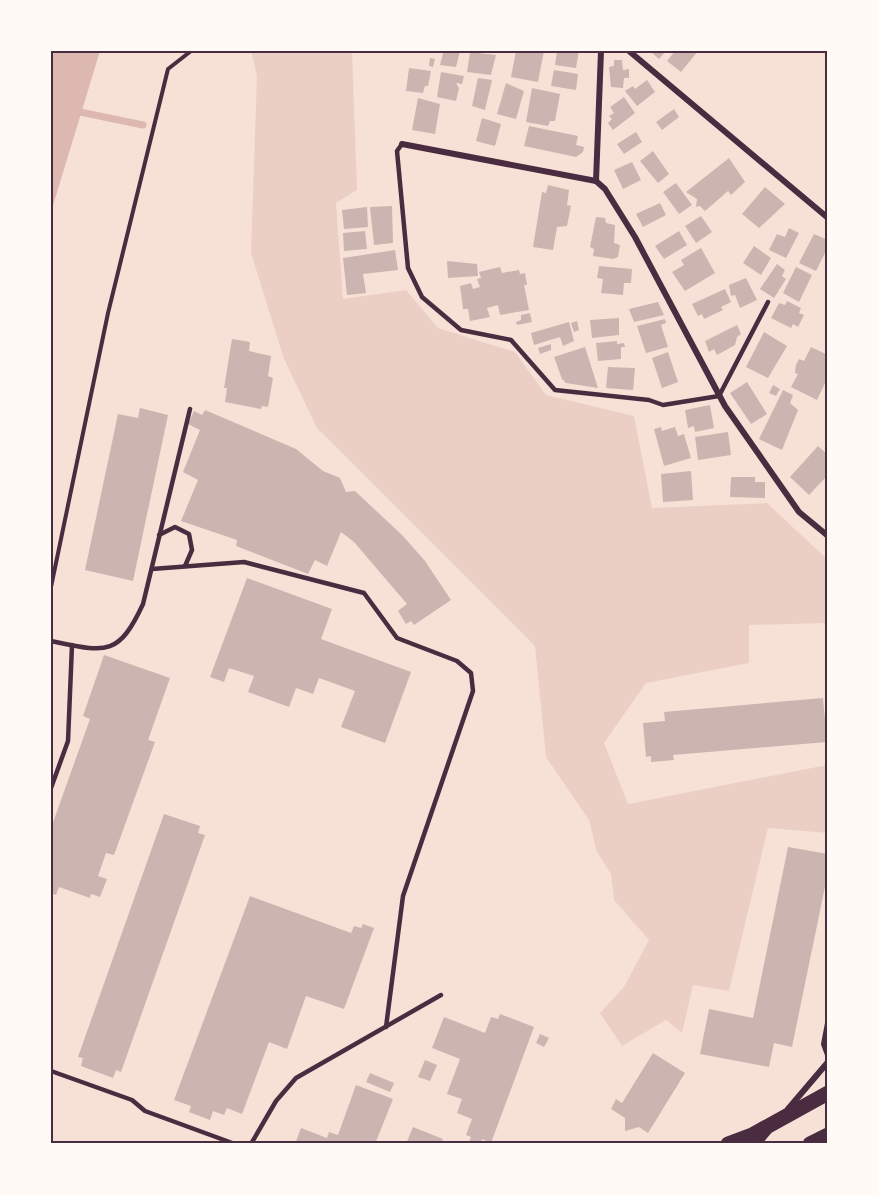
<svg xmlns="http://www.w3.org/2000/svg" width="879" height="1195" viewBox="0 0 879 1195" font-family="Figtree,sans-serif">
	<rect width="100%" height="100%" fill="#f7e1d7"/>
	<path fill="#ebcfc5" d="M251 51H352L357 190 336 203 343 299 406 290 438 328 515 352 546 395 634 416 652 508 767 503 828 560V623L749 625V663L646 683 604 743 628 804 827 765 828 833 768 828 729 991 693 985 682 1033 666 1020 622 1046 600 1013 624 987 649 940 614 900 611 874 597 852 589 820 546 757 535 646 317 428 284 359 251 253 257 76Z"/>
	<path fill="#dcb8b0" d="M51 51H100L51 212Z"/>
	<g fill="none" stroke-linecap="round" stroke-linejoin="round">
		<path stroke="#dcb8b0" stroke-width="7" d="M75 111 143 125"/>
	</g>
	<g fill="#ccb4b1">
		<path d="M440 51H460L456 67 440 65 443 53Z"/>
		<path d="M516 51H544L538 82 511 77Z"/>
		<path d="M557 51H579L576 68 555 65Z"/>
		<path d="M650 51H666L659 59Z"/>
		<path d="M675 51H698L681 72 667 61Z"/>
		<path d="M470 52 496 55 491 75 467 72Z"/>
		<path d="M430 58 435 59 433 67 429 66Z"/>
		<path d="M614 60H622L623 70 629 69V78H624L623 88 611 87 609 67 614 66Z"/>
		<path d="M409 68 431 71 428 86H425L423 93 406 91Z"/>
		<path d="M554 70 578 74 576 90 551 86Z"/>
		<path d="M441 72 464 76 462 84 456 83 459 88 456 101 437 97Z"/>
		<path d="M478 78 492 80 485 110 472 106Z"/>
		<path d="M647 80 655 92 637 106 625 91 633 86 635 89Z"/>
		<path d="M506 83 524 91 516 119 497 114Z"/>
		<path d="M532 88 560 94 555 121H550L548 126 526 122Z"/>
		<path d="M624 97 635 113 613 130 608 123 612 119 609 116 614 113 610 107Z"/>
		<path d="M418 98 440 104 435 134 412 130Z"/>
		<path d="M674 109 679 117 662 130 656 122Z"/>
		<path d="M482 118 501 124 495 146 476 141Z"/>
		<path d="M529 126 578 136 576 145 584 147 583 152 576 157 524 146Z"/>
		<path d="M636 132 642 142 624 154 617 144Z"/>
		<path d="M653 151 669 174 658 183 640 161Z"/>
		<path d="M729 158 745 182 731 195 728 191 705 211 700 206 696 207 697 199 686 192Z"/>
		<path d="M632 162 641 180 623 189 614 170Z"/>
		<path d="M676 183 692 205 679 214 663 192Z"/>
		<path d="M548 185 569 190 567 205 571 206 567 226 557 227 553 250 533 247 542 192 546 193Z"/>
		<path d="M765 187 785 204 759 228 742 214Z"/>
		<path d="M660 203 666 215 643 227 636 214Z"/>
		<path d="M392 206 393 243 374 245 370 207Z"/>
		<path d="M367 207 368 227 344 229 342 210Z"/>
		<path d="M701 216 712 232 696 243 685 226Z"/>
		<path d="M596 217 605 218 606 223 615 225 614 243 620 245 618 257 613 259 593 256 594 249 590 247Z"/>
		<path d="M789 228 799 233 786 258 769 250 777 234 785 237Z"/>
		<path d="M365 231 367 249 344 251 343 233Z"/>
		<path d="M679 231 687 245 664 259 655 246Z"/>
		<path d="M814 234 828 240V247L816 271 799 263Z"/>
		<path d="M754 246 771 258 761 275 743 263Z"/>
		<path d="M701 248 715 273 685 291 672 272 684 265 681 260Z"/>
		<path d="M395 250 398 270 363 274 366 293 347 295 343 258Z"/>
		<path d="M447 261 477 264 478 276 448 278Z"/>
		<path d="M777 264 785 270 782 276 786 279 774 298 760 289Z"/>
		<path d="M599 266 632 269 631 283H624L623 295 601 293 603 279 597 278Z"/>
		<path d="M500 267 502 273 519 270 520 274 525 273 527 285H524L529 310 500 315 498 305 487 308 490 317 470 321 468 309H463L460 286 471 283 473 289 480 287 477 279 481 278 479 272Z"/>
		<path d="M796 267 812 275 799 302 783 293Z"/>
		<path d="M746 278 757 300 740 308 735 295 731 296 729 285Z"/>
		<path d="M725 289 731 302 721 307 723 310 704 319 702 314 698 316 692 304Z"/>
		<path d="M787 301 801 308 799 313 804 315 798 327 793 324 791 328 771 318 779 303 785 305Z"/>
		<path d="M658 302 664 315 634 322 629 309Z"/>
		<path d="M530 313 532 322 517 325 516 322 521 320V315Z"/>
		<path d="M619 318V335L592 338 590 320Z"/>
		<path d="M665 319 666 323 661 325 668 347 646 353 637 326Z"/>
		<path d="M577 321 579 330 574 332 571 323Z"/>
		<path d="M569 322 574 341 563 346 560 337 534 345 531 333Z"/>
		<path d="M737 325 741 334 737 337 735 345 717 355 714 349 709 352 705 341Z"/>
		<path d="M764 332 787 346 768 378 746 367Z"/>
		<path d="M232 339 250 342 249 351 271 356 268 376 273 378 268 407 262 406 261 409 225 402 227 388H224Z"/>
		<path d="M617 341V344L624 343 625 347H621V359L598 361 596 343Z"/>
		<path d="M551 344V350L540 354 538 348Z"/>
		<path d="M585 347 598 388 566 383 562 379 554 357Z"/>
		<path d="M811 347 828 355V377L817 400 791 387 798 374 795 373 796 365 799 359 804 361Z"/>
		<path d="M668 352 678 382 662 388 652 358Z"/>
		<path d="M608 367 635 368 633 390 606 388Z"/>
		<path d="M747 382 767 414 751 424 730 393Z"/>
		<path d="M773 385 780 389 776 396 769 393Z"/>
		<path d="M783 390 793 395 790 403 798 410 782 450 759 439Z"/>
		<path d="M710 405 714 428 695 432 694 426 688 428 685 410Z"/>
		<path d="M140 408 168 415 133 581 85 570 118 414 138 418Z"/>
		<path d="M205 410 296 449 323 471 340 478 346 492 355 491 403 536 425 561 451 600 414 625 411 621 406 624 398 611 407 604 354 542 341 532 327 566 315 560 308 574 236 546 237 540 181 521 198 480 183 472 200 430 188 424 194 411 202 415Z"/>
		<path d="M661 427 662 431 675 427 678 436 684 434 691 458 664 466 654 429Z"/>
		<path d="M728 432 731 455 698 460 695 437Z"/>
		<path d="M818 446 828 455V475L809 495 790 477Z"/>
		<path d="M691 471 693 500 663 502 661 474Z"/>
		<path d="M731 477H755V482H765V498L730 497Z"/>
		<path d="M247 578 332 609 321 639 411 672 385 743 341 727 355 691 319 678 313 694 296 688 289 707 248 692 254 676 229 668 224 682 210 677Z"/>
		<path d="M104 655 170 678 148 740 155 742 114 855 106 853 98 876 107 879 100 897 91 894 90 898 59 887 56 895 51 893V828L90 719 83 716Z"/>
		<path d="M823 698 827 742 673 755 674 760 651 762V756L646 757 643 723 665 721 664 712Z"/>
		<path d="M164 814 200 826 198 833 205 835 121 1072 116 1070 113 1078 81 1066 83 1058 78 1057Z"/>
		<path d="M788 847 828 854V872L792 1047 774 1043 769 1067 700 1054 709 1009 753 1018Z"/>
		<path d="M250 896 351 933 354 926 361 928 363 924 374 928 344 1009 306 996 287 1049 269 1042 242 1114 227 1108 224 1115 213 1111 210 1120 189 1112 191 1106 174 1100Z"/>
		<path d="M500 1014 534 1027 491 1143 482 1139 481 1144H468L471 1137 466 1135 472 1119 457 1113 462 1099 447 1094 460 1059 432 1048 444 1017 485 1033 491 1017 498 1019Z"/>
		<path d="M540 1034 549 1038 544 1047 536 1043Z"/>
		<path d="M653 1053 685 1073 648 1133 639 1127 625 1131V1118L611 1109 616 1099 622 1103Z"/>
		<path d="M425 1060 437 1065 430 1081 418 1077Z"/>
		<path d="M370 1073 394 1083 390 1092 366 1082Z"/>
		<path d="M356 1085 393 1099 375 1144H295L301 1128 327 1138 329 1132 338 1135Z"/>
		<path d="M413 1127 443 1139 441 1144H406Z"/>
	</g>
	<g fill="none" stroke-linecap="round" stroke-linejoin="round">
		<path stroke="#4a2c40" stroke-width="4" d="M51 587 108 313 168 69 191 51"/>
		<g stroke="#4a2c40" stroke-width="4.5">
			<path d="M402 144 397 151 408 268 422 297 461 330 511 340 555 390 649 400 663 405 719 396 768 302"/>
			<path d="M159 535 175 527 189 534 192 550 185 566"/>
			<path d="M152 569 244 562 364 593 397 638 457 661 471 673 473 691 403 896 386 1027"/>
			<path d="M51 641C105 652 118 658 143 604L190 409"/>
			<path d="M51 788 68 741 72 645"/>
			<path d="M51 1071 132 1100 145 1111 235 1144"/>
			<path d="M251 1144 276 1101 296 1078 441 995"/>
		</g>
		<g stroke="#4a2c40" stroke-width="6">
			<path d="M629 51 828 218"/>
			<path d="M402 144 596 181 605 189 635 237 725 406 799 512 828 536"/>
			<path d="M596 181 601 51"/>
			<path d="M828 1023 824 1044 828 1055"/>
			<path d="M788 1109 828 1062"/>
			<path d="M758 1144 769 1131"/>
		</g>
		<g stroke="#4a2c40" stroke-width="15">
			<path d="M728 1144 752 1135 828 1093"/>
			<path d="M810 1144 828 1135"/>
		</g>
	</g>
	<rect width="879" height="1195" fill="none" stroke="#fffaf5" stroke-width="105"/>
	<rect x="52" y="52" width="774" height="1090" fill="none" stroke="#4a2c40" stroke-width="2"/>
</svg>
